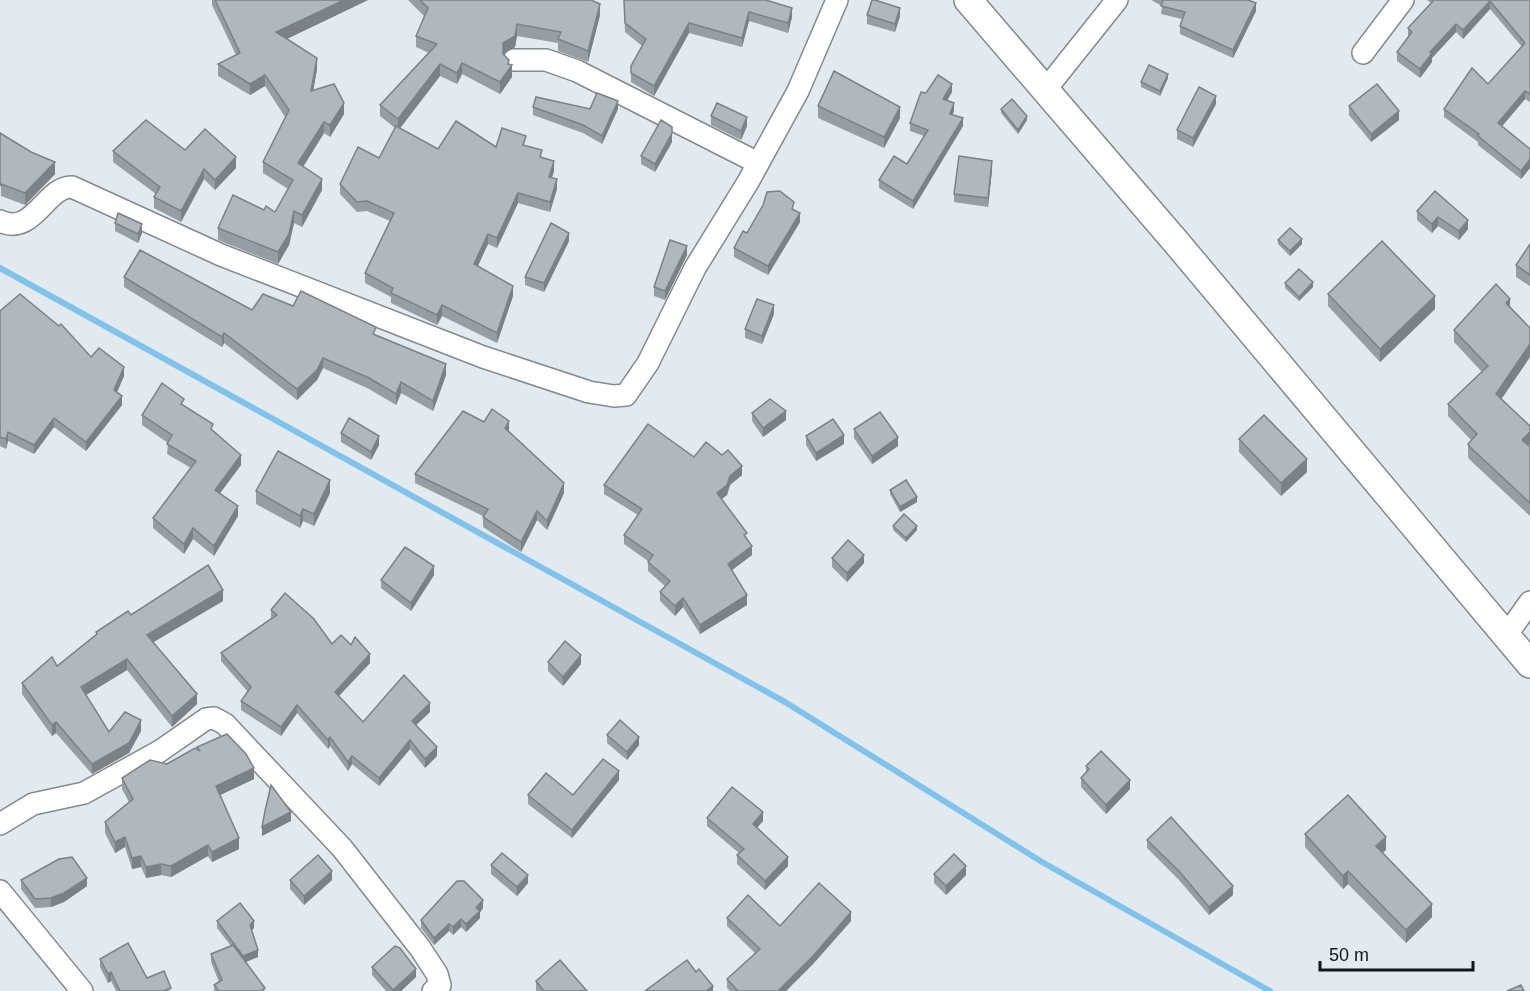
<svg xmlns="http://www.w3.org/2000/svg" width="1530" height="991" viewBox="0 0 1530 991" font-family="Arial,sans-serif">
	<rect width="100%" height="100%" fill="#e2eaef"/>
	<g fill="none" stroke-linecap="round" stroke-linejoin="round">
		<path stroke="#80c2ea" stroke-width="6" d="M0 268 785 702 1042 862 1270 991"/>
		<g stroke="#828a8f" stroke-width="24">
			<g id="minor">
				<path d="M1363 53 1403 0"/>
				<path d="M514 60H546L577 71 758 163"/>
				<path d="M1046 89 1117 0"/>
				<path d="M0 221C33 237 46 186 72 187L221 255 483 357 589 392 614 396 626 395 648 363 695 268 748 182 798 91 837 0"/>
				<path d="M1505 637 1530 602"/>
				<path d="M0 824 33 804 84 793 160 751 206 719 214 718 225 724 342 848 420 948 437 974 440 985 433 991"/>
				<path d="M0 891 82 991"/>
			</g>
		</g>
		<g stroke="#828a8f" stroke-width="30">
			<path id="tertiary" d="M968 0 1176 242 1530 664"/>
		</g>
		<use href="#minor" stroke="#fff" stroke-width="21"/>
		<use href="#tertiary" stroke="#fff" stroke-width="27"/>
	</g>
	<g fill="#979ea3">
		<path d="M212 0H368L287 39 317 69 313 91 344 114 330 137 324 133 303 167 322 190 302 227 294 223 289 245 278 264 218 240V228L264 210 275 212 288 189 263 173V162L285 117 265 86 250 95 218 76V64L236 55 212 5Z"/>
		<path d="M408 0H592L600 15 588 62 558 51V43L517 36 515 47 503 54 509 65 512 77 500 94 462 74 457 84 440 76 400 128 438 149 526 146 542 157 554 171 552 177 557 189 550 212 518 203 497 248 488 244 478 266 513 296 497 343 442 316 437 325 391 303V297L365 283V273L390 221 367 211 357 212 340 194V184L379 158 395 128 380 116V105L429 53 416 47V36L424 16Z"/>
		<path d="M624 0H766L792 17 788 33 749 21 742 47 689 33 654 96 631 82V66L642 46 625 32Z"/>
		<path d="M1151 0H1248L1256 11 1233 58 1180 34V26L1182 19 1161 14 1162 6Z"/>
		<path d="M1427 0H1530V102L1525 99 1502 126 1530 149V168L1521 179 1478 145V142L1444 117V109L1488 84 1522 47 1490 9 1463 39 1456 32 1432 58V62L1420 78 1397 61V52L1408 37V28L1431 3Z"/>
		<path d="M867 15 900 16 895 32 867 24Z"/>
		<path d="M1168 78 1160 96 1141 87V82Z"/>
		<path d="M952 92 947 101 954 111 952 115 963 126 913 209 879 188V180L907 164 924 136 910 131V123L926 93Z"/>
		<path d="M1216 104 1193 147 1177 139V130Z"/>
		<path d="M818 106 900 118 884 148 818 118Z"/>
		<path d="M1349 106 1399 120 1371 142 1349 115Z"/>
		<path d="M533 107 590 109H618L602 144 583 133 533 115Z"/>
		<path d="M1001 109 1027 120 1018 134 1001 113Z"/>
		<path d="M711 116 747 126 741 140 711 125Z"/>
		<path d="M0 133 55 174 25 205 1 196Z"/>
		<path d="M672 142 655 172 641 164V156Z"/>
		<path d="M185 150 236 168 215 190 204 179 181 222 154 208V197L156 194 113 162V151Z"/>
		<path d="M992 170 988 207 954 202V194Z"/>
		<path d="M794 210 800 222 768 275 734 257V248L747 233Z"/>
		<path d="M1417 211 1468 220V229L1459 240 1438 226 1432 233 1417 220Z"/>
		<path d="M115 223 142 233 138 243 115 231Z"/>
		<path d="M1278 240 1302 244 1290 256 1278 244Z"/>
		<path d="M569 241 544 292 525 285V277Z"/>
		<path d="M1530 244V286L1516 277V265Z"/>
		<path d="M687 255 665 300 654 296V287Z"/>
		<path d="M124 277 252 310 293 306 376 335 446 375 433 411 401 393 396 405 369 389 323 368 317 380 297 400 224 343 222 347 124 287Z"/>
		<path d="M1285 283 1313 287 1299 301 1285 288Z"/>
		<path d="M1328 294 1435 309 1380 362 1328 306Z"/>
		<path d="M1510 307 1530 328V357L1501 399 1530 447V516L1470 460 1468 457V444L1471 440 1448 416V404L1482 372 1454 342V330Z"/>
		<path d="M0 311 91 357 124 376 117 392 122 405 86 451 54 427 34 454 8 441 6 449 0 446Z"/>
		<path d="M774 314 762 344 745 338V329Z"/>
		<path d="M184 406 213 432 241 465 220 493 238 516 214 556 193 539 184 554 153 528V518L191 468 167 454 168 443 142 425V415Z"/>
		<path d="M752 413 786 420 763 437 752 421Z"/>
		<path d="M484 422 509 431V432L564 493 547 530 537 520 521 552 483 527V516L415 483V474Z"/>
		<path d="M854 429 898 446 872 464 854 438Z"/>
		<path d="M341 433 379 445 371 460 341 442Z"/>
		<path d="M806 436 844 444 816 461 806 445Z"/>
		<path d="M1239 439 1307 472 1281 496 1239 452Z"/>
		<path d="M694 457 742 475 730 485 727 495 721 499 747 538 752 555 732 570 747 605 700 634 683 607 675 616 660 601V592L665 586 648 571V561L624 544V535L638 515 604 494V485Z"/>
		<path d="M890 490 917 502 900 512 890 494Z"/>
		<path d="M256 491 330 493 314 526 303 521 300 528 256 504Z"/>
		<path d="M893 526 917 530 906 542 893 530Z"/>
		<path d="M832 558 864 563 847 582 832 567Z"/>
		<path d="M434 575 411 611 381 588V580Z"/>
		<path d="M223 601 153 642 197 704 172 727 127 670 86 695 109 732 141 731 129 753 92 774 56 733 52 736 22 694V683L57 666 96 635V632L131 615Z"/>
		<path d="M271 610 332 644 370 663 339 696 363 722 430 712 416 725 437 756 425 768 410 749 379 786 352 764 348 771 330 746 328 749 297 713 281 736 241 710V701L248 692 221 661V653L271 618Z"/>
		<path d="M548 662 581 664 563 686 548 671Z"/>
		<path d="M607 735 639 745 627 760 607 743Z"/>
		<path d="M197 747 254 779 220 795 239 849 212 862 208 856 171 877 161 875 146 878 141 867 132 869 125 847 115 853 105 833V822L129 802 122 789V778L167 764 197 749Z"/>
		<path d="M1086 766 1130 789 1106 814 1081 787V778L1086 773Z"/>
		<path d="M619 780 572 838 528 804V795H573Z"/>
		<path d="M707 818 763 821 757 828 788 866 765 890 737 864V855L739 853 707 826Z"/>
		<path d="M1305 834 1386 850 1382 853 1432 917 1406 943 1348 884 1343 889 1305 847Z"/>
		<path d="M1147 840 1233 895 1209 915 1179 880 1147 848Z"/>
		<path d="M491 865 528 883 517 896 491 874Z"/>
		<path d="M934 874 966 875 946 895 934 883Z"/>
		<path d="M21 880 87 886 64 902 51 907 35 908 21 889Z"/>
		<path d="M290 880H332L304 905 290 889Z"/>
		<path d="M483 908 480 912V918L466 932 461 927 453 935 449 931 434 945 421 928V920Z"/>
		<path d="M727 918 780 926 851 921 813 964 786 991H730L727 988V979L755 953 727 926Z"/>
		<path d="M217 921 254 928 251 930 258 957 246 962 265 991H214V985L219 982 211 962V954L231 946 217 928Z"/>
		<path d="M100 959 147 978 171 991H116L111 981 108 983 100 967Z"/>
		<path d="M372 967 416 977 401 991H386L372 975Z"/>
		<path d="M536 981 587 991H537L536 990Z"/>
	</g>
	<g fill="#7b8184">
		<path d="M344 0H368L276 44V32Z"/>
		<path d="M1490 1V9L1463 39V30Z"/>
		<path d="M1256 3V11L1233 58V50Z"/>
		<path d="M600 4V15L588 62V51Z"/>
		<path d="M792 8V17L788 33V23Z"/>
		<path d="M900 8V16L895 32V24Z"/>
		<path d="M749 12V21L742 47V38Z"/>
		<path d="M689 23V33L654 96V86Z"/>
		<path d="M517 24V36L515 47 503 54V43Z"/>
		<path d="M1456 24V32L1432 58V62L1420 78V69L1430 52Z"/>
		<path d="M317 58V69L311 103V91Z"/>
		<path d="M509 60V69L512 65V77L500 94V82Z"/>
		<path d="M462 63V74L457 84V73Z"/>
		<path d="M440 64V76L398 131V119Z"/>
		<path d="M1168 74V78L1160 96V91Z"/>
		<path d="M265 75V86L250 95V84Z"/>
		<path d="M952 84V92L943 107V99Z"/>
		<path d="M1525 91V99L1498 131V123Z"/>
		<path d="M1216 96V104L1193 147V138Z"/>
		<path d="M618 101V109L602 144V136Z"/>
		<path d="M344 103V114L330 137V125Z"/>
		<path d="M954 103V111L950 122V114Z"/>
		<path d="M900 107V118L884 148V137Z"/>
		<path d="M1399 111V120L1371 142V134Z"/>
		<path d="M1027 116V120L1018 134V130Z"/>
		<path d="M747 117V126L741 140V131Z"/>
		<path d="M963 118V126L913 209V201Z"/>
		<path d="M324 122V133L298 175V163Z"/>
		<path d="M672 133V142L655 172V164Z"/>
		<path d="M236 157V168L215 190V180Z"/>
		<path d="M1530 159V168L1521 179V171Z"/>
		<path d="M554 161V171L549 187V177Z"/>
		<path d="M992 161V170L988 207V198Z"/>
		<path d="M55 162V174L25 205V193Z"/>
		<path d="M204 169V179L181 222V211Z"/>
		<path d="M322 179V190L302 227V215Z"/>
		<path d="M557 179V189L550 212V202Z"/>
		<path d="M518 193V203L497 248V238Z"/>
		<path d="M294 211V223L289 245 278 264V252Z"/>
		<path d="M800 213V222L768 275V266Z"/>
		<path d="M1438 217V226L1432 233V224Z"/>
		<path d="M1468 220V229L1459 240V231Z"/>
		<path d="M142 224V233L138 243V234Z"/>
		<path d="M569 233V241L544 292V283Z"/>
		<path d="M488 234V244L474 274V264Z"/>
		<path d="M1302 239V244L1290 256V251Z"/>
		<path d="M687 246V255L665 300V291Z"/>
		<path d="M1313 282V287L1299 301V297Z"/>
		<path d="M513 286V296L497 343V333Z"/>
		<path d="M1435 296V309L1380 362V349Z"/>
		<path d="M1510 299V311L1506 303Z"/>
		<path d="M442 305V316L437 325V315Z"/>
		<path d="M774 305V314L762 344V336Z"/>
		<path d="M224 333V343L222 347V337Z"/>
		<path d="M1530 344V357L1496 407V394Z"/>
		<path d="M323 358V368L317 380 297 400V389Z"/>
		<path d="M446 364V375L433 411V401Z"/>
		<path d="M124 367V376L114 399V390Z"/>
		<path d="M401 382V393L396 405V394Z"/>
		<path d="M122 396V405L86 451V442Z"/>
		<path d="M786 411V420L763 437V428Z"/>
		<path d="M54 418V427L34 454V445Z"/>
		<path d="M509 421V431L505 438V428Z"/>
		<path d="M8 432V441L6 449V439Z"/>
		<path d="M1530 432V444L1522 453V440Z"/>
		<path d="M844 435V444L816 461V453Z"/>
		<path d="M379 436V445L371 460V452Z"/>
		<path d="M898 437V446L872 464V456Z"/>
		<path d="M241 455V465L215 500V490Z"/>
		<path d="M1307 459V472L1281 496V483Z"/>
		<path d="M742 466V475L730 485 727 495 717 503V493L730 476Z"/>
		<path d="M330 480V493L314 526V514Z"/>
		<path d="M564 483V493L547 530V521Z"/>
		<path d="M917 497V502L900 512V507Z"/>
		<path d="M238 506V516L214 556V546Z"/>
		<path d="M303 509V521L300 528V516Z"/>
		<path d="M537 511V520L521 552V542Z"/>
		<path d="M917 526V530L906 542V538Z"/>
		<path d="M193 528V539L184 554V544Z"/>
		<path d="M752 546V555L728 573V564Z"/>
		<path d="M864 555V563L847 582V573Z"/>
		<path d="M434 566V575L411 611V603Z"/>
		<path d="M223 590V601L147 646V635Z"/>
		<path d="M747 595V605L700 634V625Z"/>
		<path d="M683 598V607L675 616V606Z"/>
		<path d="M370 654V663L335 700V692Z"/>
		<path d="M581 655V664L563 686V677Z"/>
		<path d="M127 659V670L81 698V687Z"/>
		<path d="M197 694V704L172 727V716Z"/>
		<path d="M430 703V712L412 729V721Z"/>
		<path d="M297 705V713L281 736V727Z"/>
		<path d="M141 720V731L129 753 92 774V764Z"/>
		<path d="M56 722V733L52 736V725Z"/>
		<path d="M330 737V746L328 749V740Z"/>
		<path d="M639 737V745L627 760V752Z"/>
		<path d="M410 740V749L379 786V778Z"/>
		<path d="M437 747V756L425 768V759Z"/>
		<path d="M352 756V764L348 771V762Z"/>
		<path d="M254 768V779L216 797V786Z"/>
		<path d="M619 771V780L572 838V830Z"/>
		<path d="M1130 780V789L1106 814V805Z"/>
		<path d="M291 812V821L262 836V827Z"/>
		<path d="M763 812V821L753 832V824Z"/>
		<path d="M125 837V847L115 853V842Z"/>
		<path d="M1386 837V850L1376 859V846Z"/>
		<path d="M239 838V849L212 862V852Z"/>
		<path d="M208 845V856L171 877V866Z"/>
		<path d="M141 856V867L132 869V858Z"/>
		<path d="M788 857V866L765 890V881Z"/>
		<path d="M161 864V875L146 878V867Z"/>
		<path d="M966 866V875L946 895V886Z"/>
		<path d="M332 871V880L304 905V896Z"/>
		<path d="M1348 871V884L1343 889V876Z"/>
		<path d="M528 875V883L517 896V887Z"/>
		<path d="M87 878V886L64 902 51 907V898Z"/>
		<path d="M1233 886V895L1209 915V907Z"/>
		<path d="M483 900V908L480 912V918L466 932V924L476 908Z"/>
		<path d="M1432 904V917L1406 943V930Z"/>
		<path d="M851 912V921L813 964 786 991H778Z"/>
		<path d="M461 919V927L453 935V927Z"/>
		<path d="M254 921V928L250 932V925Z"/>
		<path d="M449 924V931L434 945V938Z"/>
		<path d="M258 950V957L243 963V956Z"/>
		<path d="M416 969V977L401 991H393Z"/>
		<path d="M111 972V981L108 983V974Z"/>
		<path d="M713 986V991H706Z"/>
	</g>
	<g fill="#b0b8bd" stroke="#7b8184" stroke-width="1.5">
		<path d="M215 0H344L276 32 317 58 311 91 334 84 344 103 330 125 324 122 298 163 322 179 302 215 294 211 289 234 278 252 218 228 233 195 264 210 266 206 275 212 293 180 263 162 289 110 265 75 250 84 218 64 240 53Z"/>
		<path d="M420 0H591L600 4 588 51 558 39 561 32 517 24 515 36 503 43V54L509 60 508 64 512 65 500 82 462 63 457 73 440 64 398 119 380 105 437 44 416 36 428 8Z"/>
		<path d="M624 0H766L792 8 788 23 749 12 742 38 689 23 654 86 631 73V66L646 39 625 23Z"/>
		<path d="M872 0H875L900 8 895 24 867 15Z"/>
		<path d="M1163 0H1248L1256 3 1233 50 1180 26 1185 12 1161 6Z"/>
		<path d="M1434 0H1530V94L1525 91 1498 123 1530 149V159L1521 171 1478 136 1479 134 1444 109 1472 68 1488 84 1525 43 1490 1 1463 30 1456 24 1430 52 1432 53 1420 69 1397 52 1412 32 1408 28Z"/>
		<path d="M1149 65 1168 74 1160 91 1141 82Z"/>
		<path d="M834 71 900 107 884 137 818 106Z"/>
		<path d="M938 75 952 84 943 99 954 103 950 114 963 118 913 201 879 180 894 156 907 164 928 130 910 123 921 92 926 93Z"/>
		<path d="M1377 84 1399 111 1371 134 1349 106Z"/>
		<path d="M1199 87 1216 96 1193 138 1177 130Z"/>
		<path d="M597 93 618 101 602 136 583 125 533 107 536 97 590 109Z"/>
		<path d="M1012 99 1027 116 1018 130 1001 109Z"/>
		<path d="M717 103 747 117 741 131 711 116Z"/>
		<path d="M146 120 185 150 205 129 236 157 215 180 204 169 181 211 154 197 160 187 113 151Z"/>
		<path d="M661 120 672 127V133L655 164 641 156Z"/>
		<path d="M456 121 496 147 502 128 526 136 523 145 542 150 540 157 554 161 549 177 557 179 550 202 518 193 497 238 488 234 474 264 513 286 497 333 442 305 437 315 391 293 393 288 365 273 394 213 367 201 357 202 340 184 358 147 379 158 396 126 438 149Z"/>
		<path d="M0 133 31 152 55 162 25 193 1 184 0 186Z"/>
		<path d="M959 156 992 161 988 198 954 194Z"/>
		<path d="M780 191 794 202 792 209 800 213 768 266 734 248 743 231 747 233 763 205 767 192Z"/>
		<path d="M1435 191 1468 220 1459 231 1438 217 1432 224 1417 211Z"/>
		<path d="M118 213 142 224 138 234 115 223Z"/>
		<path d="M551 223 569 233 544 283 525 277Z"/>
		<path d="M1290 228 1302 239 1290 251 1278 240Z"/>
		<path d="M670 240 687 246 665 291 654 287Z"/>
		<path d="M1382 241 1435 296 1380 349 1328 294Z"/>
		<path d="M1530 244V275L1516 265Z"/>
		<path d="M140 250 252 310 263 294 293 306 301 291 376 327 373 334 446 364 433 401 401 382 396 394 369 378 323 358 317 370 297 389 224 333 222 337 124 277Z"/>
		<path d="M1299 269 1313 282 1299 297 1285 283Z"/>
		<path d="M1496 284 1510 299 1506 303 1530 328V344L1496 394 1530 426V432L1522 440 1530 447V503L1470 447 1468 444 1477 434 1448 404 1488 366 1454 330Z"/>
		<path d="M20 294 59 326 61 324 91 357 99 348 124 367 114 390 122 396 86 442 54 418 34 445 8 432 6 439 0 437V311Z"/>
		<path d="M757 299 774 305 762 336 745 329Z"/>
		<path d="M162 383 184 399 181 404 213 424 211 429 241 455 215 490 238 506 214 546 193 528 184 544 153 518 196 461 167 444 172 435 142 415Z"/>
		<path d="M770 399 786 411 763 428 752 413Z"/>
		<path d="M492 409 509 421 505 428 564 483 547 521 537 511 521 542 483 517 488 509 415 474 463 411 484 422Z"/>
		<path d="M880 412 898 437 872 456 854 429Z"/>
		<path d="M1264 415 1307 459 1281 483 1239 439Z"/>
		<path d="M349 418 379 436 371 452 341 433Z"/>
		<path d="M833 419 844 435 816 453 806 436Z"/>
		<path d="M648 424 694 457 706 442 722 455 728 450 742 466 730 476 727 485 717 493 747 533 744 535 752 546 728 564 747 595 700 625 683 598 675 606 660 592 670 581 648 562 653 555 624 535 642 509 604 485Z"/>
		<path d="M278 451 330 480 314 514 303 509 300 516 256 491Z"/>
		<path d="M906 480 917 497 900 507 890 490Z"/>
		<path d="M904 514 917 526 906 538 893 526Z"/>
		<path d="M848 540 864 555 847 573 832 558Z"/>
		<path d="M405 547 434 566 411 603 381 580Z"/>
		<path d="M208 565 223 590 147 635 197 694 172 716 127 659 81 687 109 732 125 712 141 720 129 743 92 764 56 722 52 725 22 683 52 657 57 666 97 634 96 632 128 611 131 615Z"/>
		<path d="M285 593 314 619 332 644 341 635 351 645 355 637 370 654 335 692 363 722 404 675 430 703 412 721 437 747 425 759 410 740 379 778 352 756 348 762 330 737 328 740 297 705 281 727 241 701 251 687 221 653 277 615 271 610Z"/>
		<path d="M565 641 581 655 563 677 548 662Z"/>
		<path d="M620 720 639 737 627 752 607 735Z"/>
		<path d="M227 734 246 754 254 768 216 786 239 838 212 852 208 845 171 866 161 864 146 867 141 856 132 858 125 837 115 842 105 822 133 799 122 778 150 760 167 764 195 748 200 751 197 747Z"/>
		<path d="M1101 751 1130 780 1106 805 1081 778 1089 769 1086 766Z"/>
		<path d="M603 759 619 771 572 830 528 795 546 773 573 795Z"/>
		<path d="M271 785 291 812 262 827 265 811Z"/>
		<path d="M732 787 763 812 753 824 788 857 765 881 737 855 744 849 707 818Z"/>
		<path d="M1348 795 1386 837 1376 846 1432 904 1406 930 1348 871 1343 876 1305 834Z"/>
		<path d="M1171 817 1233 886 1209 907 1179 871 1147 840Z"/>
		<path d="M502 853 528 875 517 887 491 865Z"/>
		<path d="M954 854 966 866 946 886 934 874Z"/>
		<path d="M318 855 332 871 304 896 290 880Z"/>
		<path d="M72 857 87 878 64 893 51 898 35 899 21 880 59 859Z"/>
		<path d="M457 881H464L483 900 476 908 480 911 466 924 461 919 453 927 449 924 434 938 421 920Z"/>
		<path d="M819 883 851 912 813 956 778 991H738L727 979 760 949 727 918 748 895 780 926Z"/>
		<path d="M240 903 254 921 250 925 258 950 243 956 217 921Z"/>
		<path d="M128 943 147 978 164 971 171 988 163 991H120L111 972 108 974 100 959Z"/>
		<path d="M233 945 265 988 261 991H219L214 985 222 980 211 954Z"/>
		<path d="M395 946 400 948 416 969 393 990 372 967Z"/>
		<path d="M560 960 587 991H544L536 981Z"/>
		<path d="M687 960 696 972 699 969 713 986 706 991H645Z"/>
		<path d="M1521 985 1524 991H1507Z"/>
	</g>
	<path d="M1320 961v9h153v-9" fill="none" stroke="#131618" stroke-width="3"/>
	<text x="1329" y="961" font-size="18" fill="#131618" stroke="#e2eaef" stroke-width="4.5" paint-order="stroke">50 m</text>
</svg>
